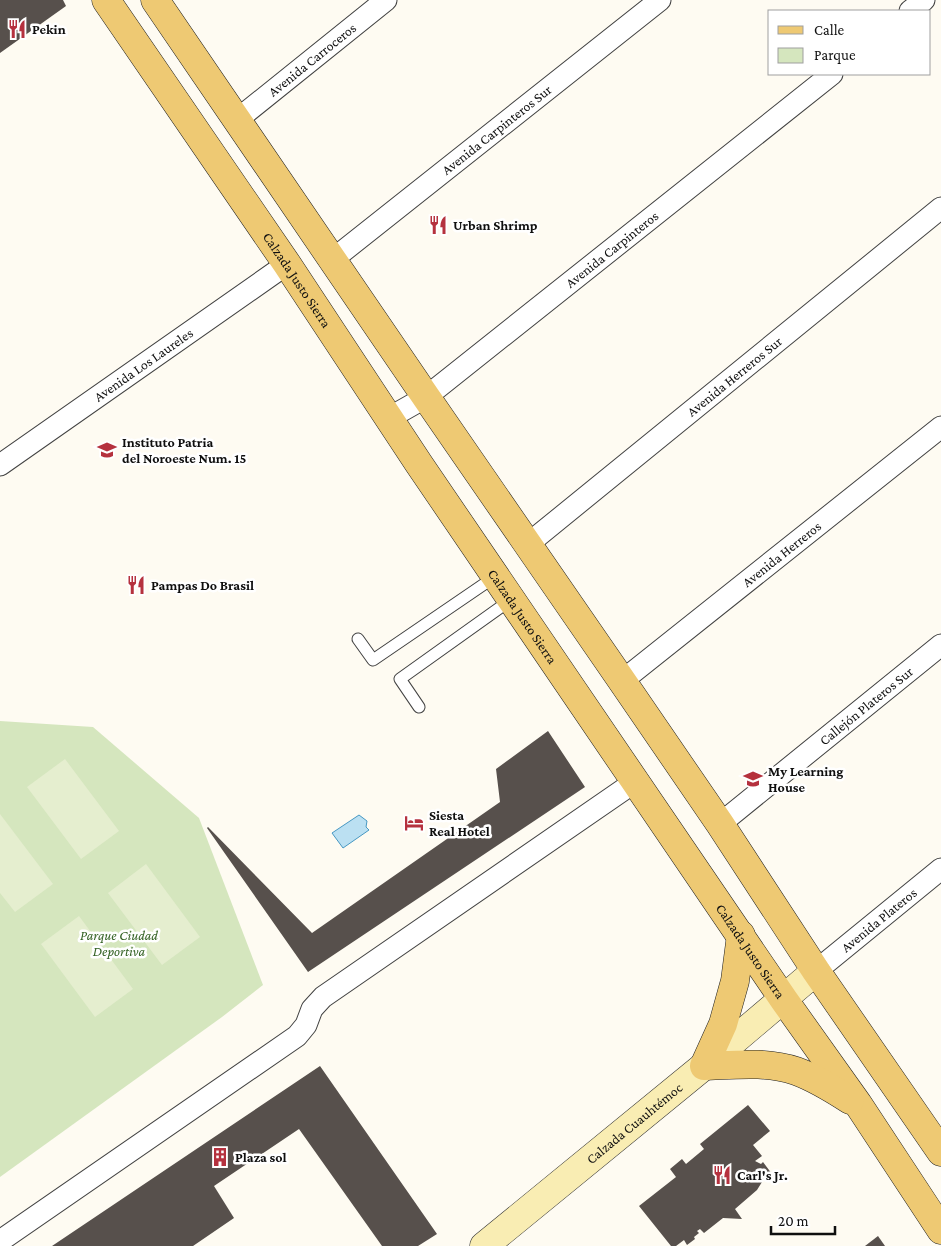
<svg xmlns="http://www.w3.org/2000/svg" width="941" height="1246" viewBox="0 0 941 1246" font-family="'Crimson Pro',serif">
	<rect width="100%" height="100%" fill="#fefbf2"/>
	<path fill="#d5e6be" d="M0 721 93 727 199 818 263 985 222 1017 0 1177Z"/>
	<g fill="#e5eecf">
		<path d="M65 759 119 831 81 859 27 787Z"/>
		<path d="M0 814 53 884 15 912 0 893Z"/>
		<path d="M146 864 200 937 162 965 108 893Z"/>
		<path d="M79 916 133 989 95 1017 41 944Z"/>
	</g>
	<path fill="#bbe0f2" stroke="#4798c3" d="M359 815 367 821 366 827 369 830 343 848 332 833Z"/>
	<g fill="#57504c">
		<path d="M0 0H63L66 6 0 53Z"/>
		<path d="M548 731 585 787 308 972 207 828 208 827 312 933 500 802 496 769Z"/>
		<path d="M320 1066 437 1234 418 1246H382L299 1129 214 1186 234 1218 193 1246H52Z"/>
		<path d="M748 1105 770 1131 753 1145 762 1156 755 1161 761 1164 763 1162 772 1174 767 1178 765 1177 757 1190 735 1209 742 1219 723 1218 704 1233 700 1229 697 1231 699 1233 694 1237 695 1239 687 1245 684 1240 676 1246H671L639 1206 676 1177 670 1169 682 1159 686 1164 704 1149 700 1144Z"/>
		<path d="M878 1236 885 1246H865Z"/>
	</g>
	<g fill="none" stroke-linecap="round" stroke-linejoin="round">
		<g stroke="#424242" stroke-width="13">
			<g id="service">
				<path d="M358 639 373 660 496 576"/>
				<path d="M419 707 400 679 512 599"/>
			</g>
		</g>
		<g stroke="#424242" stroke-width="23">
			<g id="minor">
				<path d="M910 11 924 0"/>
				<path id="s1" d="M238 119 386 0"/>
				<path id="s2" d="M332 260 660 0"/>
				<path id="s3" d="M389 418 426 397 832 74"/>
				<path id="s4" d="M0 465 287 264"/>
				<path id="s5" d="M528 544 941 208"/>
				<path id="s6" d="M622 681 941 427"/>
				<path id="s7" d="M720 824 941 645"/>
				<path id="s8" d="M816 971 941 869"/>
				<path d="M0 1241 297 1036 306 1025 312 1009 323 997 636 781"/>
			</g>
		</g>
		<g stroke="#313131" stroke-width="29">
			<g id="secondary">
				<path id="s9" d="M484 1246 704 1066 816 971"/>
			</g>
		</g>
		<g stroke="#202020" stroke-width="29">
			<g id="primary">
				<path id="s10" d="M106 0 287 264 419 464 784 1000 858 1104 941 1230"/>
				<path d="M155 0 426 397 622 681 720 824 816 971 941 1152"/>
				<path d="M741 935 735 981 723 1024 704 1066C734 1065 767 1061 796 1071 815 1078 833 1089 850 1100"/>
			</g>
		</g>
		<use href="#service" stroke="#fff" stroke-width="11"/>
		<use href="#minor" stroke="#fff" stroke-width="21"/>
		<use href="#secondary" stroke="#f9edb3" stroke-width="28"/>
		<use href="#primary" stroke="#eec973" stroke-width="28"/>
	</g>
	<defs>
		<g id="restaurant-bare" transform="scale(1.5)"><path d="M-5-6h1v4h1v-4h1v4h1v-4h1v5L-1.5 .5V6h-2V.5L-5-1ZM5-6V6H3V1.5H1.5Q1.5-4 5-6Z" fill="#b5313e" stroke="#fff" stroke-width="2.5" paint-order="stroke"/></g>
		<g id="school-bare" transform="scale(1.5)"><path d="M0-5L7-2L0 1L-7-2ZM-4 1L0 2.5L4 1V4Q0 6-4 4Z" fill="#b5313e" stroke="#fff" stroke-width="2.5" paint-order="stroke"/></g>
		<g id="hotel-bare" transform="scale(1.5)"><path d="M-6-4.5h1.5V1H6V5H4.5V3h-9V5H-6ZM-4 0a1.8 1.8 0 1 1 3.6 0ZM.5 0V-2.5h3Q6-2.5 6 0Z" fill="#b5313e" stroke="#fff" stroke-width="2.5" paint-order="stroke"/></g>
		<g id="building-bare" transform="scale(1.5)"><path d="M-4-6H4V6H1V3H-1V6H-4ZM-2.5-4.3h1.7v1.8h-1.7ZM.8-4.3h1.7v1.8H.8ZM-2.5-1h1.7V.8h-1.7ZM.8-1h1.7V.8H.8Z" fill="#b5313e" stroke="#fff" stroke-width="2.5" paint-order="stroke"/></g>
	</defs>
	<g fill-rule="evenodd">
		<use href="#restaurant-bare" x="17" y="29"/>
		<use href="#restaurant-bare" x="438" y="225"/>
		<use href="#school-bare" x="107" y="450"/>
		<use href="#restaurant-bare" x="136" y="585"/>
		<use href="#school-bare" x="753" y="779"/>
		<use href="#hotel-bare" x="414" y="823"/>
		<use href="#building-bare" x="220" y="1157"/>
		<use href="#restaurant-bare" x="722" y="1175"/>
	</g>
	<g text-anchor="middle" dominant-baseline="central" stroke-width="5" stroke-linejoin="round" paint-order="stroke">
		<g font-size="14" font-weight="bold" fill="#0f0f0f" stroke="#fff" text-anchor="start">
			<text x="32" y="29">Pekin</text>
			<text x="453" y="225">Urban Shrimp</text>
			<text x="122" y="442">Instituto Patria<tspan x="122" dy="16">del Noroeste Num. 15</tspan></text>
			<text x="151" y="585">Pampas Do Brasil</text>
			<text x="768" y="771">My Learning<tspan x="768" dy="16">House</tspan></text>
			<text x="429" y="815">Siesta<tspan x="429" dy="16">Real Hotel</tspan></text>
			<text x="235" y="1157">Plaza sol</text>
			<text x="737" y="1175">Carl's Jr.</text>
		</g>
		<g font-size="14" fill="#0f0f0f" stroke="#fff">
			<text stroke="none"><textPath href="#s1" startOffset="95">Avenida Carroceros</textPath></text>
			<text stroke="none"><textPath href="#s2" startOffset="210">Avenida Carpinteros Sur</textPath></text>
			<text stroke="none"><textPath href="#s3" startOffset="280">Avenida Carpinteros</textPath></text>
			<text stroke="none"><textPath href="#s10" startOffset="339">Calzada Justo Sierra</textPath></text>
			<text stroke="none"><textPath href="#s4" startOffset="175">Avenida Los Laureles</textPath></text>
			<text stroke="none"><textPath href="#s5" startOffset="266">Avenida Herreros Sur</textPath></text>
			<text stroke="none"><textPath href="#s6" startOffset="204">Avenida Herreros</textPath></text>
			<text stroke="none"><textPath href="#s10" startOffset="744">Calzada Justo Sierra</textPath></text>
			<text stroke="none"><textPath href="#s7" startOffset="188">Callejón Plateros Sur</textPath></text>
			<text stroke="none"><textPath href="#s8" startOffset="81">Avenida Plateros</textPath></text>
			<text stroke="none"><textPath href="#s10" startOffset="1149">Calzada Justo Sierra</textPath></text>
			<text stroke="none"><textPath href="#s9" startOffset="194">Calzada Cuauhtémoc</textPath></text>
		</g>
		<g font-size="14" font-style="italic" fill="#346224" stroke="#fff">
			<text x="119" y="935">Parque Ciudad<tspan x="119" dy="16">Deportiva</tspan></text>
		</g>
	</g>
	<rect x="768" y="10" width="162" height="65" fill="#ffffff" stroke="#9f9f9f"/>
	<rect x="778" y="26" width="25" height="8" fill="#eec973" stroke="#9f9f9f"/>
	<text x="814" y="35" font-size="15" fill="#0f0f0f">Calle</text>
	<rect x="778" y="48" width="25" height="15" fill="#d5e6be" stroke="#9f9f9f"/>
	<text x="814" y="60" font-size="15" fill="#0f0f0f">Parque</text>
	<path d="M771 1226v8h64v-8" fill="none" stroke="#0f0f0f" stroke-width="2.5"/>
	<text x="778" y="1226" font-size="15" fill="#0f0f0f" stroke="#ffffff" stroke-width="4" paint-order="stroke">20 m</text>
</svg>
